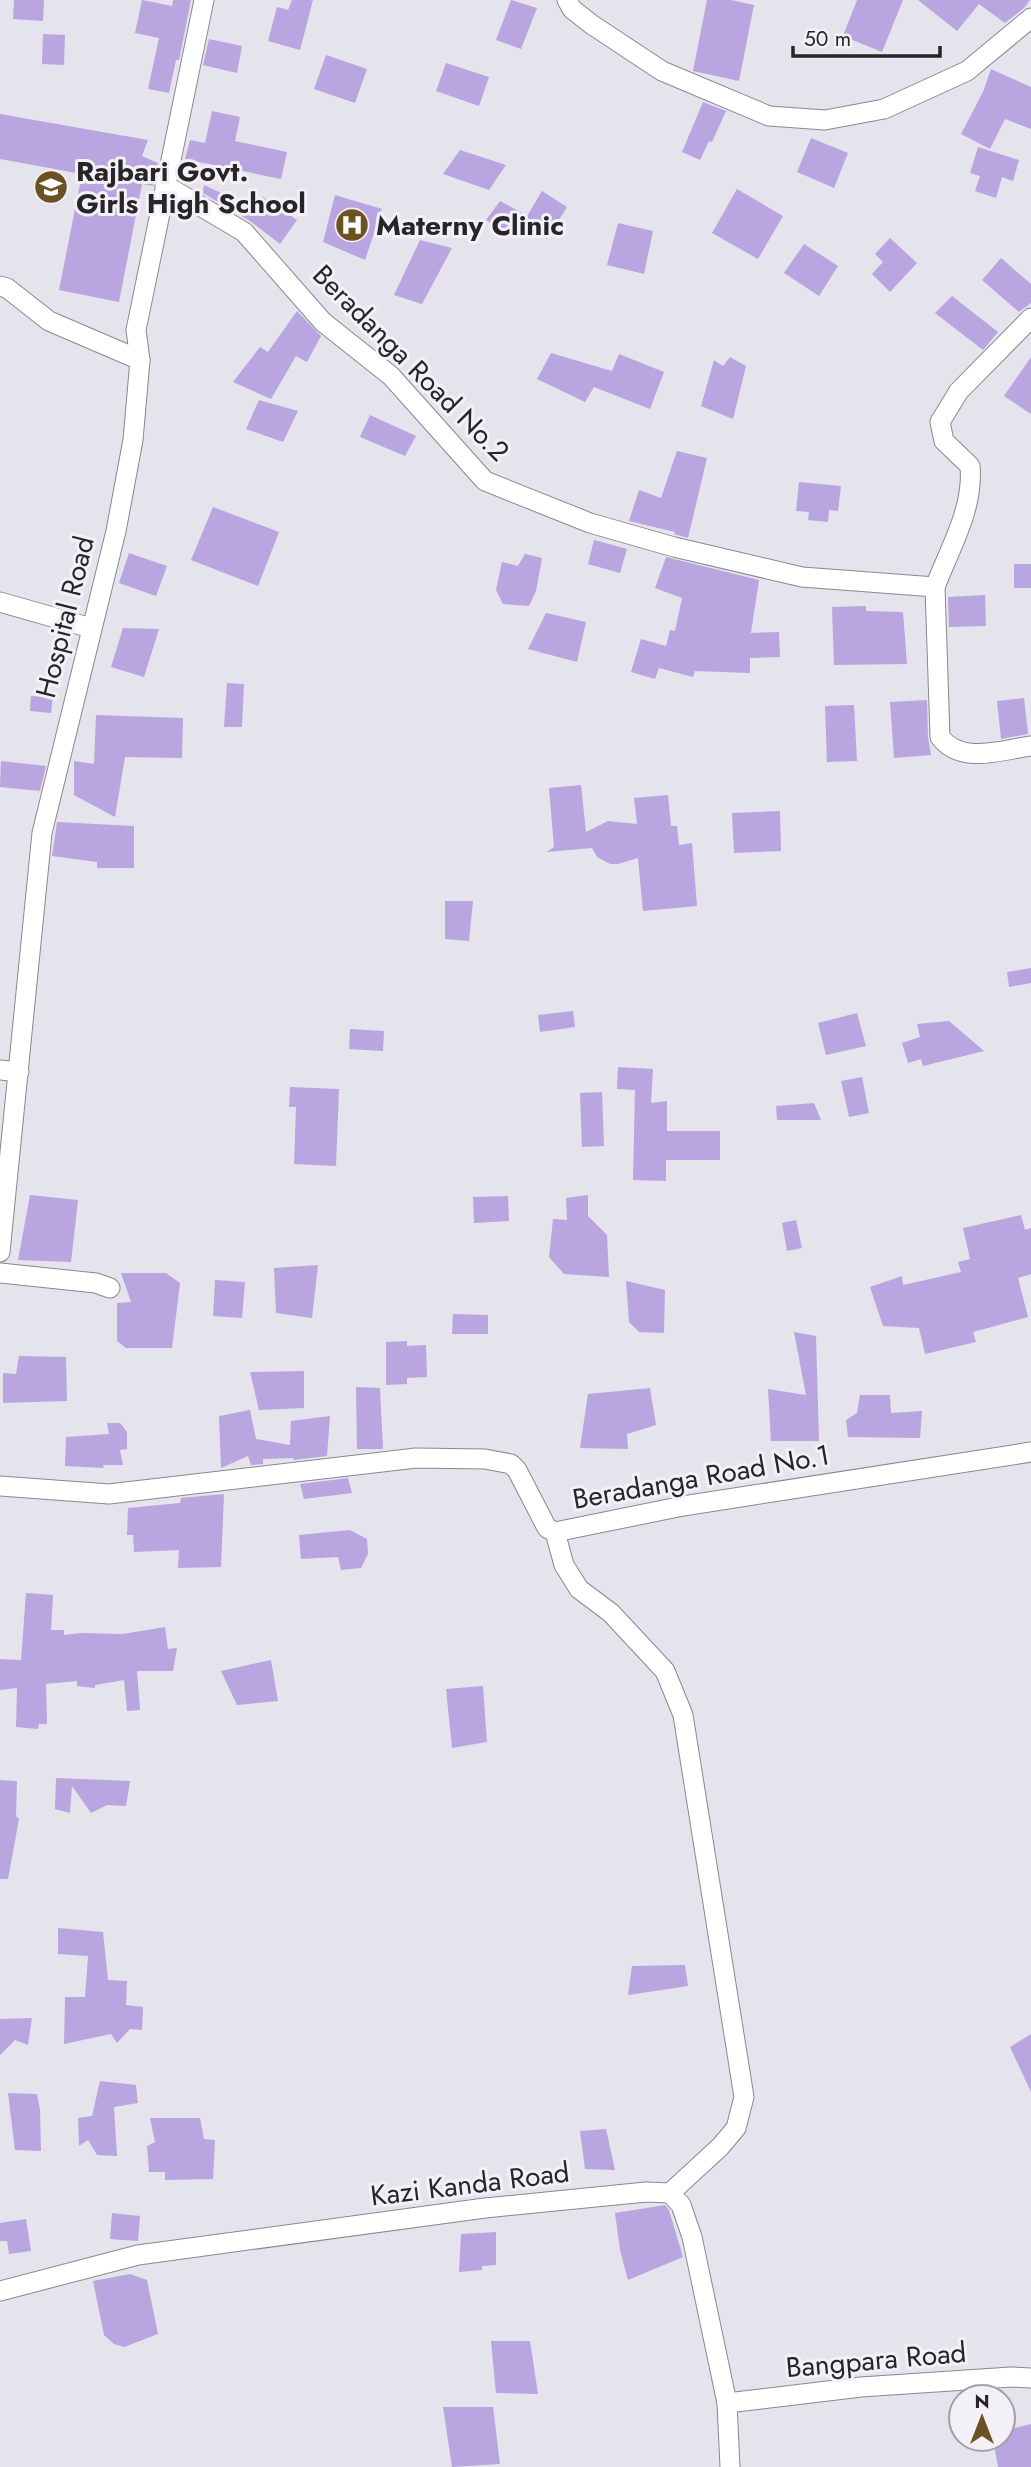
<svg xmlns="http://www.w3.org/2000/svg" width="1031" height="2467" viewBox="0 0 1031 2467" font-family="Jost,sans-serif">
	<rect width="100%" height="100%" fill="#e5e3eb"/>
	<g fill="#b9a5df">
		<path d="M14 0H44L43 21 13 19Z"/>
		<path d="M142 0 172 6 173 0H191L179 60H176L169 93 148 89 159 38 135 33Z"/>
		<path d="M292 0H313L300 50 268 41 277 7 288 10Z"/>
		<path d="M511 0 537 8 521 49 496 40Z"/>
		<path d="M707 0H731L754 5 739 81 693 71Z"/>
		<path d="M857 0H903L882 52 843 36Z"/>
		<path d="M918 0H1030L1024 8 1005 23 979 4 957 31Z"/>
		<path d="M43 34 65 35 64 65 42 64Z"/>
		<path d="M209 39 242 46 237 73 203 65Z"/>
		<path d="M326 55 367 69 355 103 314 89Z"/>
		<path d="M446 63 489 77 479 106 436 91Z"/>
		<path d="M991 69 1031 87V129L1005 119 990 149 961 134 983 92Z"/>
		<path d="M703 102 726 111 712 142 709 141 700 160 682 152Z"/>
		<path d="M212 111 240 117 235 141 287 152 281 179 185 159 190 140 205 143Z"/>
		<path d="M0 114 148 140 142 156 158 163 153 186 142 184 119 302 59 290 82 174 0 159Z"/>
		<path d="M811 138 848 153 834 188 797 172Z"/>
		<path d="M978 147 1019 160 1013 181 1002 177 996 198 975 191 980 176 970 173Z"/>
		<path d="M460 150 506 165 489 190 443 174Z"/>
		<path d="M204 185 255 209 263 197 297 220 280 244 250 221 203 193Z"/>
		<path d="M737 189 783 216 758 259 712 233Z"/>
		<path d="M542 191 567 207 547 239 523 223Z"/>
		<path d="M335 195 382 209 365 260 323 242Z"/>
		<path d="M500 201 522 213 505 232 486 220Z"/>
		<path d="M618 223 653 231 644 274 607 265Z"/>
		<path d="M890 238 917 263 890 292 872 274 883 262 875 254Z"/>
		<path d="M420 240 452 248 422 304 394 295Z"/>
		<path d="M804 244 838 266 819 296 784 273Z"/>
		<path d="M1001 258 1031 284V303L1019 312 982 280Z"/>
		<path d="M952 296 998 332 983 350 935 313Z"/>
		<path d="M297 311 321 336 307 362 296 356 271 399 233 382 260 347 268 352Z"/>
		<path d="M551 353 612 371 619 354 664 372 650 409 594 387 585 402 537 379Z"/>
		<path d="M730 357 746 366 733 419 701 406 714 360 723 366Z"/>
		<path d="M1031 357V414L1004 396Z"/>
		<path d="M259 400 298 411 283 442 246 429Z"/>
		<path d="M370 415 416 436 405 456 360 437Z"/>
		<path d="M677 451 707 458 688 538 674 534 675 532 629 521 639 490 661 498Z"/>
		<path d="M799 482 841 486 838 511 829 510 828 522 808 520 809 512 796 511Z"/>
		<path d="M213 507 279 532 258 586 191 560Z"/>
		<path d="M594 540 627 549 620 573 588 564Z"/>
		<path d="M129 553 167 566 156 596 119 583Z"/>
		<path d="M525 554 542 558 536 591 529 606 503 604 496 590 502 562 518 566Z"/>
		<path d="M666 557 759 580 751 633 779 632 780 657 750 658V673L695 671 693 677 659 668 655 679 631 672 641 639 666 646 670 630 675 631 682 598 655 588Z"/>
		<rect x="1014" y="564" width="17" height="24"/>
		<path d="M985 595 986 626 949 627 948 597Z"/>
		<path d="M866 606V611L903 612 907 664 834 665 832 607Z"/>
		<path d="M546 613 586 622 577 662 528 649Z"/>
		<path d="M123 628 159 629 144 677 111 667Z"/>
		<path d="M227 683 244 684 242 727H224Z"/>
		<path d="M31 696 53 697 51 713 30 711Z"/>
		<path d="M1024 698 1028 734 1001 739 997 701Z"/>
		<path d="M927 700 928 737 931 755 894 758 890 702Z"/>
		<path d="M854 705 857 761 827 762 825 706Z"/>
		<path d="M96 715 183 718 182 758 125 757 115 817 74 795V761L94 764Z"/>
		<path d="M1 761 46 766 40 791 0 787Z"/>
		<path d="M581 785 586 832 608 821 637 824 634 798 668 795 671 826H677L679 845 692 843 697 906 643 911 638 858 618 864H610L597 857 592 848 547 852 554 847 549 788Z"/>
		<path d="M780 811 781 851 734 853 732 813Z"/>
		<path d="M57 822 134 826V868H97V862L52 856Z"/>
		<path d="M445 901H473L469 941 445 939Z"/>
		<path d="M1031 968V983L1009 987 1007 972Z"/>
		<path d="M573 1011 575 1027 540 1032 538 1015Z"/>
		<path d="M857 1013 866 1046 826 1055 818 1023Z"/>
		<path d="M949 1021 984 1051 923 1066 921 1059 908 1063 902 1043 920 1037 917 1024Z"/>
		<path d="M350 1029 384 1031 383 1051 349 1049Z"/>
		<path d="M618 1067 653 1069 651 1103 667 1101V1131H720V1160H666V1181L633 1180 635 1090 617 1089Z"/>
		<path d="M862 1077 869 1113 849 1117 841 1081Z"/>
		<path d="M290 1087 339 1089 336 1166 294 1164 296 1107H289Z"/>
		<path d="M602 1092 604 1146 582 1147 580 1093Z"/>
		<path d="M814 1103 821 1120H777L776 1106Z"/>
		<path d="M30 1195 78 1200 71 1262 18 1260Z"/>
		<path d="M588 1195V1216L607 1235 609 1277 564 1274 549 1257 553 1219 567 1220 566 1198Z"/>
		<path d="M508 1196 509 1221 474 1223 473 1197Z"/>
		<path d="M1021 1215 1025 1230 1031 1228V1274L1018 1278 1028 1317 973 1332 976 1342 925 1354 919 1328 883 1326 870 1287 902 1276 903 1285 961 1272 958 1262 970 1259 963 1228Z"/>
		<path d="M796 1220 802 1248 787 1251 782 1223Z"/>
		<path d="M318 1265 312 1318 276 1313 274 1268Z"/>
		<path d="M121 1273H166L180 1283 172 1348H126L117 1341V1303L131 1302Z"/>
		<path d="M215 1280 245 1282 242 1318 213 1316Z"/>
		<path d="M626 1281 665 1290 664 1333 639 1332 629 1322Z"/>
		<path d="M453 1314 488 1315V1334H452Z"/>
		<path d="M794 1332 816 1336 819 1441H771L768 1389 806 1395Z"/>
		<path d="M407 1341V1346L426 1345 427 1377 407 1378V1384L386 1385V1342Z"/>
		<path d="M19 1356 66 1357 67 1401 3 1403V1373L16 1374Z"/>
		<path d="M304 1371V1408L259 1410 250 1372Z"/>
		<path d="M356 1387 380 1388 383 1449H357Z"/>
		<path d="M650 1388 656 1425 627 1434 628 1449 580 1448 588 1394Z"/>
		<path d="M860 1395H890L891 1413 922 1411 920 1438 848 1437 846 1420 857 1413Z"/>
		<path d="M250 1410 256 1439 290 1445 291 1421 330 1416 327 1456 294 1460 293 1458 263 1459V1464L251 1465 248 1456 221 1468 219 1416Z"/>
		<path d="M107 1423H120L127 1432V1449L120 1450 123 1465H103L104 1468 65 1466 66 1437 109 1434Z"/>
		<path d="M348 1478 352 1493 304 1499 300 1484Z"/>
		<path d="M224 1494 221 1567 178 1568 179 1550 134 1552 133 1535H127L128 1508 180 1503 181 1498Z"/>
		<path d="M350 1530 367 1539 368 1554 361 1568 341 1570 338 1557 301 1559 299 1535Z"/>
		<path d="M26 1593 53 1595 51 1630H64V1635L81 1633 123 1634 165 1627 168 1649 177 1648 173 1671H137L140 1710 127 1711 124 1680 95 1685V1688L77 1686V1681L46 1684 47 1724H39L38 1729 16 1727 17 1688 0 1690V1659L21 1660Z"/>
		<path d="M271 1660 278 1701 237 1705 221 1671Z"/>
		<path d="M483 1686 487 1742 452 1748 446 1689Z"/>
		<path d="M56 1778 130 1781 126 1806 107 1805 91 1813 72 1786 70 1813 55 1809Z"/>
		<path d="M0 1780 17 1781 16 1816 19 1819 8 1879H0Z"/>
		<path d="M58 1928 103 1932 108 1980 127 1981 126 2005 143 2007 142 2030 130 2029 117 2043 111 2034 64 2044 65 1997H85L88 1956 58 1954Z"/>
		<path d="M685 1965 688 1986 628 1995 632 1966Z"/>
		<path d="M32 2018 28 2045 15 2040 0 2055V2019Z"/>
		<path d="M1031 2034V2092L1010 2047Z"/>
		<path d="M100 2081 136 2085 138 2103 114 2107 117 2156 97 2155 88 2140 79 2146 78 2118 92 2116Z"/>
		<path d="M8 2093 37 2094 40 2110 41 2151 15 2150Z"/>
		<path d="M150 2118H200L204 2139 215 2140 213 2179 165 2180V2172H149L147 2146 155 2142Z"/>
		<path d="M606 2129 615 2170 585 2169 580 2131Z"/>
		<path d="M665 2205 669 2210 683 2257 628 2280 620 2250 615 2213Z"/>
		<path d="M112 2213 140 2216 138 2241 110 2239Z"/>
		<path d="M26 2219 31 2251 9 2254 7 2241H0V2223Z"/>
		<path d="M496 2232V2265L482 2266V2270L459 2272 461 2234Z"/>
		<path d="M130 2274 147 2280 158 2334 124 2347 114 2344 104 2335 93 2281Z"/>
		<path d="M491 2341H530L538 2394 496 2393Z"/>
		<path d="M443 2407H493L500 2464 452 2467Z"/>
		<path d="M1031 2424V2467H998L993 2439H1003V2431Z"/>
	</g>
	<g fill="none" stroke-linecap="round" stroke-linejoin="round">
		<g stroke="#8a888f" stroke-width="21">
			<g id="minor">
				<path d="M567 0 572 9 591 24 662 71 769 116 825 120 884 109 967 71 1031 18"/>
				<path d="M165 185 244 232 323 322 391 376 485 481 590 523 674 547 802 577 935 587 940 737C961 765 1001 750 1031 746"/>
				<path d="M0 286 7 288 49 321 140 360"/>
				<path d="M935 587C950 548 974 508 970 466L944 441 940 422 959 391 1031 318"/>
				<path d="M0 602 91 628"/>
				<path d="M0 1070 19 1072"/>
				<path d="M0 1252 42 833 116 531 133 440 140 360 136 330 204 0"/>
				<path d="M0 1273 96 1283 110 1288"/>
				<path d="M0 1486 109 1494 416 1458 485 1459 511 1464 517 1470 547 1528 555 1532 683 1506 1031 1452"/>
				<path d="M555 1532 564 1565 579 1589 611 1613 665 1671 683 1715 744 2097 736 2128 720 2147 670 2193"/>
				<path d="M0 2291 138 2255 485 2208 646 2192 670 2193 681 2205 692 2237 727 2403 730 2467"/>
				<path d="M727 2403 861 2387 1011 2377 1031 2378"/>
			</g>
		</g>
		<use href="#minor" stroke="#fff" stroke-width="19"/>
	</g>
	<defs>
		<g id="school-disc" transform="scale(1.75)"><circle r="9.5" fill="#6b5223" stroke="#f3f0f8"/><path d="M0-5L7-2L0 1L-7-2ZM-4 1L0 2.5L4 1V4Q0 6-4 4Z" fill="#fff"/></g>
		<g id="hospital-disc" transform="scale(1.75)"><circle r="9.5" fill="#6b5223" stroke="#f3f0f8"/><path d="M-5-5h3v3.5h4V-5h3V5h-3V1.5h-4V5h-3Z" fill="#fff"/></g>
	</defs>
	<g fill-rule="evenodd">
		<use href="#school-disc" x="51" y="187"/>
		<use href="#hospital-disc" x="352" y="225"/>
	</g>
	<g text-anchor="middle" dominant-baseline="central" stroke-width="6" stroke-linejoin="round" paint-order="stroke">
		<g font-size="28" font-weight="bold" fill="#262528" stroke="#f3f0f8" text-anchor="start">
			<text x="76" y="171">Rajbari Govt.<tspan x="76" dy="32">Girls High School</tspan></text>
			<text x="376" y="225">Materny Clinic</text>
		</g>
		<g font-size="28" fill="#262528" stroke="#f3f0f8">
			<text transform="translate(411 363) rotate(45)">Beradanga Road No.2</text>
			<text transform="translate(65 617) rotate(-76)">Hospital Road</text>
			<text transform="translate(701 1477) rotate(-10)">Beradanga Road No.1</text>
			<text transform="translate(470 2184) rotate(-7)">Kazi Kanda Road</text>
			<text transform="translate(876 2360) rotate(-5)">Bangpara Road</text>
		</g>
	</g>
	<g transform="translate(982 2418)"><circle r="33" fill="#f3f0f8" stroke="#a19fa5" stroke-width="2"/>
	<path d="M0-5L12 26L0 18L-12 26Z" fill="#6b5223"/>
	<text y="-10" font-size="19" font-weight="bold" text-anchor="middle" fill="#262528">N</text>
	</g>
	<path d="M793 46v10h147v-10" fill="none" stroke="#262528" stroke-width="3.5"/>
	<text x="804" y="46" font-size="21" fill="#262528" stroke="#f3f0f8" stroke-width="5" paint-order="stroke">50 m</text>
</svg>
